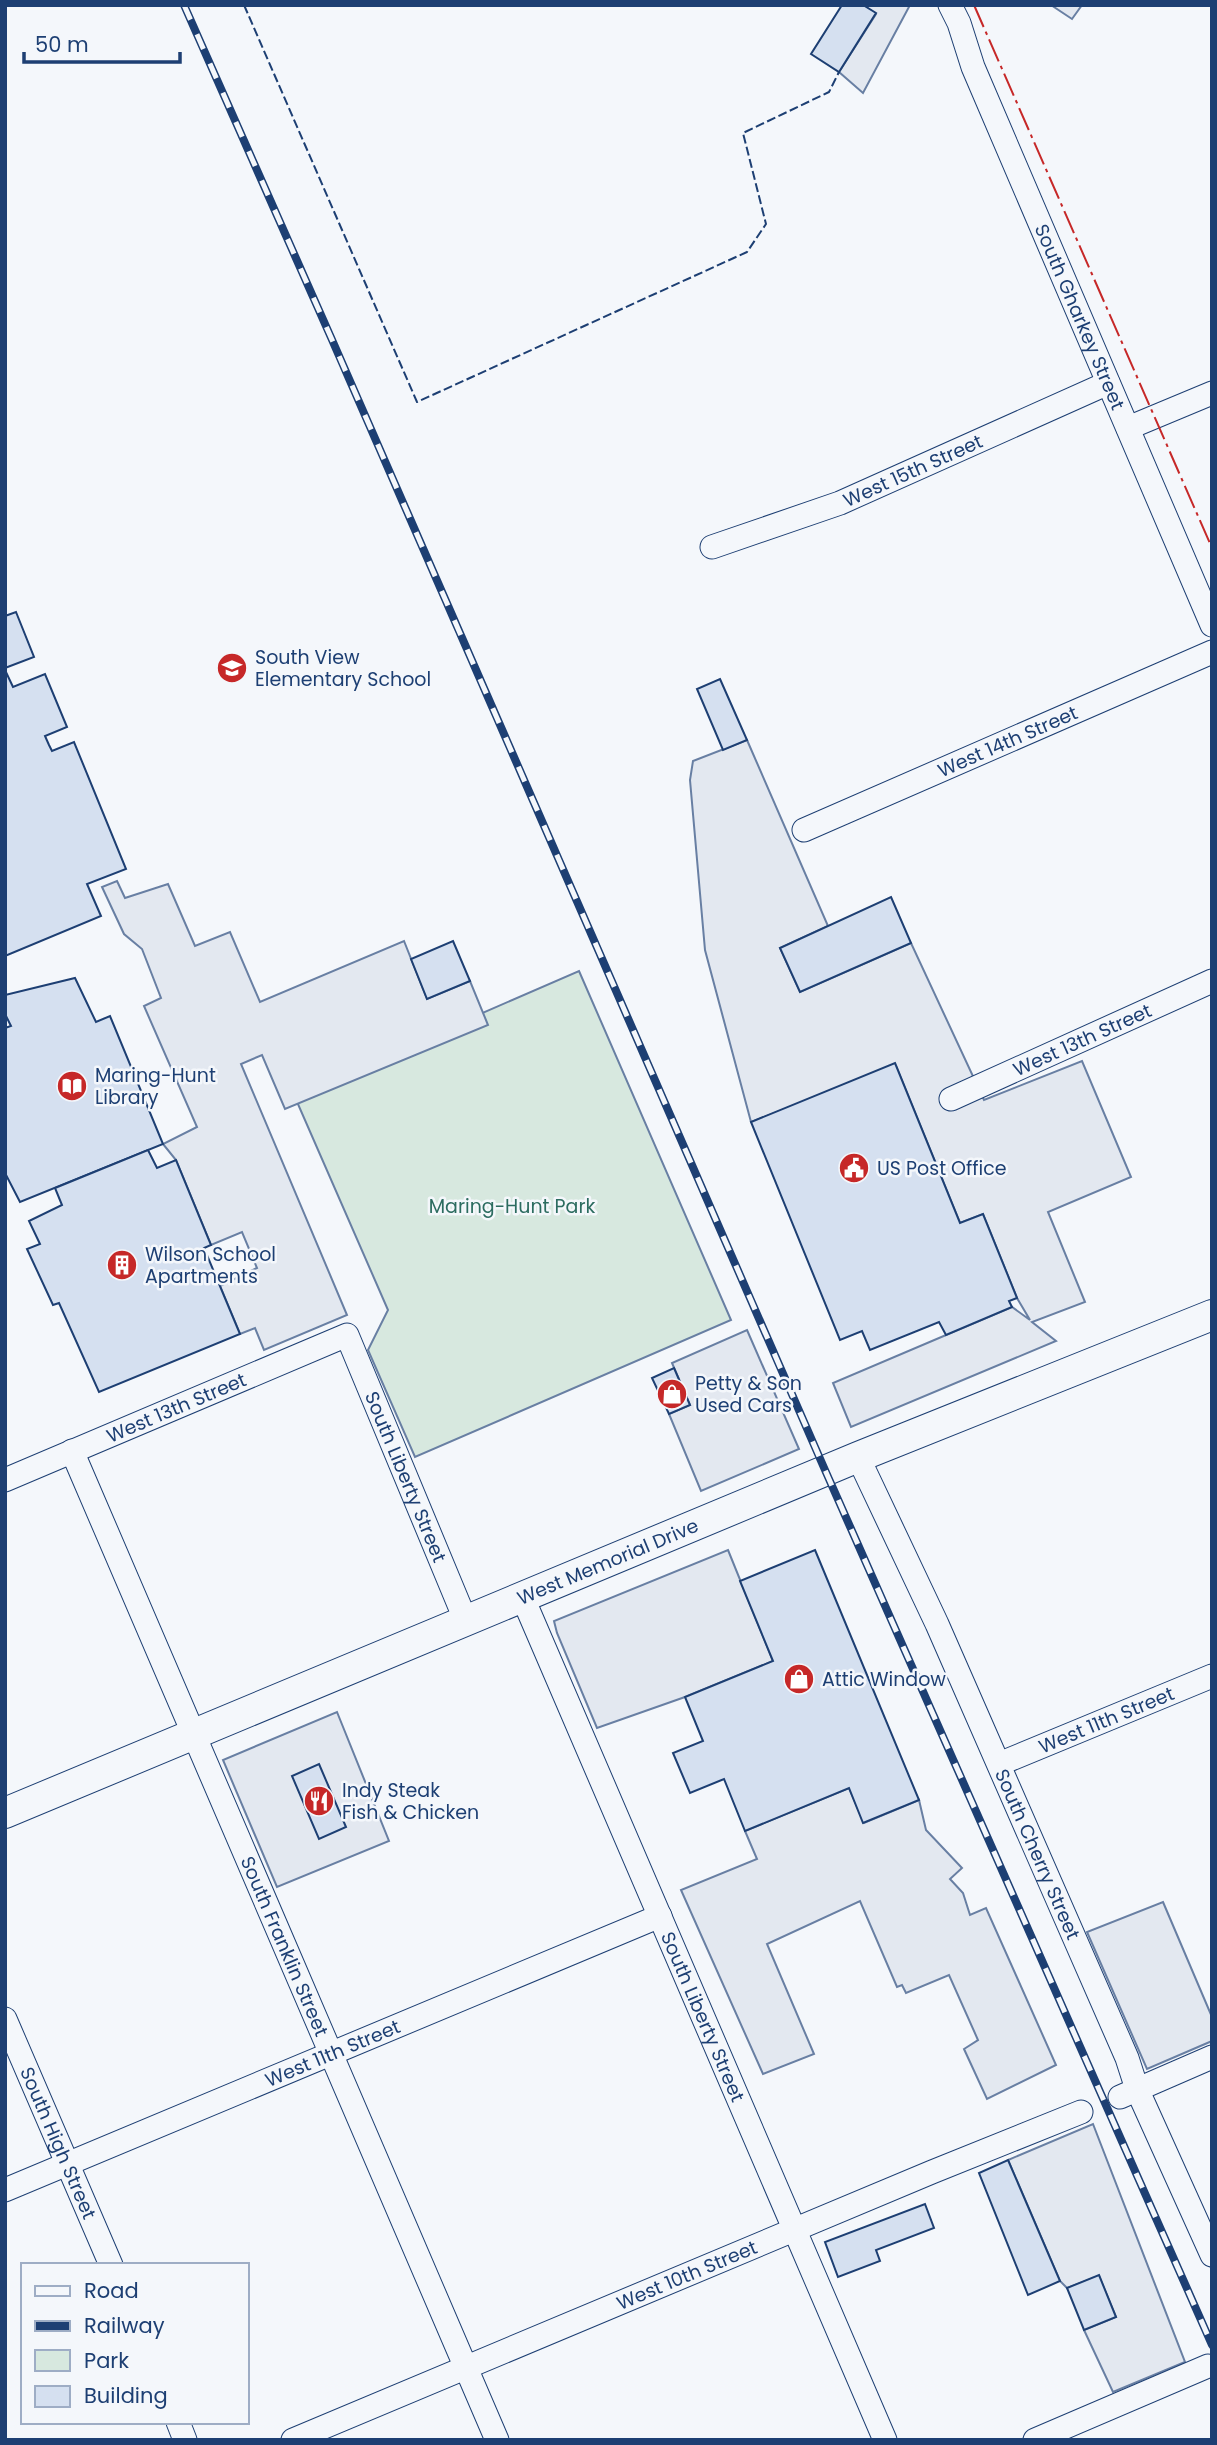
<svg xmlns="http://www.w3.org/2000/svg" width="1217" height="2445" viewBox="0 0 1217 2445" font-family="Poppins,sans-serif">
	<rect width="100%" height="100%" fill="#f4f7fb"/>
	<path fill="#d7e8df" stroke="#687fa3" stroke-width="2" d="M579 971 731 1320 415 1457 368 1350 388 1310 294 1095Z"/>
	<g fill="#e3e8f0" stroke="#687fa3" stroke-width="2">
		<path d="M863 5H910L863 93 839 72 876 14Z"/>
		<path d="M1051 5H1082L1072 19Z"/>
		<path d="M747 740 828 926 780 948 800 992 911 943 984 1100 1082 1061 1131 1177 1048 1212 1085 1302 1032 1322 1056 1341 851 1427 833 1383 1012 1307 1030 1320 1017 1298 983 1214 960 1223 896 1066 751 1122 705 950 690 780 693 761Z"/>
		<path d="M117 881 125 898 168 884 195 946 230 932 260 1002 404 941 427 999 470 981 488 1025 285 1109 262 1055 241 1064 347 1315 264 1350 255 1328 240 1334 220 1286 257 1268 242 1232 211 1245 176 1160 163 1144 197 1127 144 1006 161 998 142 949 124 934 102 887Z"/>
		<path d="M747 1330 799 1449 701 1491 669 1414 690 1405 672 1363Z"/>
		<path d="M728 1550 773 1661 685 1697 597 1728 557 1633 554 1621Z"/>
		<path d="M337 1712 389 1841 277 1887 223 1760Z"/>
		<path d="M849 1788 864 1823 919 1800 926 1830 962 1868 950 1879 963 1893 970 1915 986 1908 1056 2065 987 2099 964 2049 978 2040 949 1975 906 1993 902 1985 897 1987 860 1901 767 1944 814 2054 763 2074 681 1890 757 1859 745 1831Z"/>
		<path d="M1163 1902 1212 2017V2041L1147 2069 1087 1932Z"/>
		<path d="M1093 2124 1185 2362 1113 2392 1084 2330 1116 2317 1099 2276 1067 2288 1060 2281 1008 2160Z"/>
	</g>
	<g fill="#d5e0f0" stroke="#1d3f73" stroke-width="2">
		<path d="M842 5H863L876 13 839 72 811 54Z"/>
		<path d="M16 612 34 657 5 668V616Z"/>
		<path d="M5 670 13 687 45 674 67 727 45 736 49 745 52 751 74 742 126 869 87 884 101 916 5 956Z"/>
		<path d="M720 679 747 740 723 750 697 689Z"/>
		<path d="M891 897 911 943 800 992 780 948Z"/>
		<path d="M453 941 470 981 427 999 411 959Z"/>
		<path d="M75 978 96 1022 110 1016 163 1144 20 1202 5 1173V1028L11 1026 5 1014V995Z"/>
		<path d="M895 1063 960 1223 983 1214 1017 1298 1009 1301 1012 1307 946 1335 939 1322 870 1350 862 1331 840 1340 751 1122Z"/>
		<path d="M148 1150 157 1168 176 1160 211 1245 204 1248 240 1334 99 1392 59 1303 53 1305 27 1249 40 1244 29 1221 62 1205 55 1188Z"/>
		<path d="M674 1368 690 1405 669 1414 652 1378Z"/>
		<path d="M815 1550 919 1800 863 1823 849 1788 745 1831 724 1779 690 1793 673 1753 703 1741 685 1697 773 1661 740 1581Z"/>
		<path d="M319 1764 346 1827 319 1839 292 1776Z"/>
		<path d="M1008 2160 1060 2281 1028 2295 979 2173Z"/>
		<path d="M925 2204 934 2228 876 2250 880 2261 838 2277 825 2242Z"/>
		<path d="M1099 2275 1116 2317 1084 2330 1067 2288Z"/>
	</g>
	<g fill="none" stroke-linecap="round" stroke-linejoin="round">
		<g stroke="#1d3f73" stroke-width="25">
			<g id="minor">
				<path id="s1" d="M950 5 959 23 973 67 1212 625"/>
				<path d="M1128 428 1212 393"/>
				<path id="s2" d="M712 547 840 503 1108 383"/>
				<path id="s3" d="M804 830 1212 652"/>
				<path id="s4" d="M951 1099 1212 981"/>
				<path id="s5" d="M72 1451 497 2440"/>
				<path id="s6" d="M858 1457 937 1624 1127 2058 1137 2089 1212 2255"/>
				<path id="s7" d="M5 1480 347 1335 465 1619"/>
				<path id="s8" d="M522 1596 885 2440"/>
				<path id="s9" d="M999 1764 1212 1676"/>
				<path id="s10" d="M5 2019 111 2265"/>
				<path d="M1120 2097 1212 2057"/>
				<path id="s11" d="M5 2190 660 1916"/>
				<path d="M178 2422 185 2440"/>
				<path id="s12" d="M293 2440 932 2172 1081 2112"/>
				<path d="M1035 2440 1208 2366"/>
			</g>
		</g>
		<g stroke="#1d3f73" stroke-width="32">
			<g id="major">
				<path id="s13" d="M5 1813 858 1457 1212 1315"/>
			</g>
		</g>
		<use href="#minor" stroke="#f4f7fb" stroke-width="23"/>
		<use href="#major" stroke="#f4f7fb" stroke-width="30"/>
		<g stroke="#1d3f73" stroke-width="8">
			<path id="rail" d="M184 5 333 342 825 1470 1212 2345"/>
		</g>
		<use href="#rail" stroke="#f4f7fb" stroke-width="5" stroke-dasharray="16" stroke-linecap="butt"/>
		<path stroke="#1d3f73" stroke-width="2" stroke-dasharray="9 3.5" stroke-linecap="butt" d="M244 5 417 402 747 252 766 224 743 133 829 92 839 72"/>
		<path stroke="#c62828" stroke-width="2" stroke-dasharray="24 5 3.5 5" stroke-linecap="butt" d="M974 5 1212 548"/>
	</g>
	<defs>
		<g id="school-disc" transform="scale(1.575)"><circle r="9.5" fill="#c62828" stroke="#f4f7fb"/><path d="M0-5L7-2L0 1L-7-2ZM-4 1L0 2.5L4 1V4Q0 6-4 4Z" fill="#fff"/></g>
		<g id="library-disc" transform="scale(1.575)"><circle r="9.5" fill="#c62828" stroke="#f4f7fb"/><path d="M-6-4Q-3-5.5-.7-3.5V5Q-3 3-6 4ZM6-4Q3-5.5 .7-3.5V5Q3 3 6 4Z" fill="#fff"/></g>
		<g id="civic-disc" transform="scale(1.575)"><circle r="9.5" fill="#c62828" stroke="#f4f7fb"/><path d="M-.6-6.5H3V-4.5H.6V-3L4-1V1h2V6H-6V1h2V-1L-.6-3ZM-1.2 2.5V6h2.4V2.5Z" fill="#fff"/></g>
		<g id="building-disc" transform="scale(1.575)"><circle r="9.5" fill="#c62828" stroke="#f4f7fb"/><path d="M-4-6H4V6H1V3H-1V6H-4ZM-2.5-4.3h1.7v1.8h-1.7ZM.8-4.3h1.7v1.8H.8ZM-2.5-1h1.7V.8h-1.7ZM.8-1h1.7V.8H.8Z" fill="#fff"/></g>
		<g id="shop-disc" transform="scale(1.575)"><circle r="9.5" fill="#c62828" stroke="#f4f7fb"/><path d="M-5-2.5h2.3a2.7 3.5 0 0 1 5.4 0H5L5.5 6h-11ZM-1.5-2.5h3a1.5 2.3 0 0 0-3 0Z" fill="#fff"/></g>
		<g id="restaurant-disc" transform="scale(1.575)"><circle r="9.5" fill="#c62828" stroke="#f4f7fb"/><path d="M-5-6h1v4h1v-4h1v4h1v-4h1v5L-1.5 .5V6h-2V.5L-5-1ZM5-6V6H3V1.5H1.5Q1.5-4 5-6Z" fill="#fff"/></g>
	</defs>
	<g fill-rule="evenodd">
		<use href="#school-disc" x="232" y="668"/>
		<use href="#library-disc" x="72" y="1086"/>
		<use href="#civic-disc" x="854" y="1168"/>
		<use href="#building-disc" x="122" y="1265"/>
		<use href="#shop-disc" x="672" y="1394"/>
		<use href="#shop-disc" x="799" y="1679"/>
		<use href="#restaurant-disc" x="319" y="1801"/>
	</g>
	<g text-anchor="middle" dominant-baseline="central" stroke-width="5" stroke-linejoin="round" paint-order="stroke">
		<g font-size="19" fill="#1d3f73" stroke="#f4f7fb">
			<text stroke="none"><textPath href="#s1" startOffset="338">South Gharkey Street</textPath></text>
			<text stroke="none"><textPath href="#s2" startOffset="215">West 15th Street</textPath></text>
			<text stroke="none"><textPath href="#s3" startOffset="222">West 14th Street</textPath></text>
			<text stroke="none"><textPath href="#s4" startOffset="144">West 13th Street</textPath></text>
			<text stroke="none"><textPath href="#s7" startOffset="186">West 13th Street</textPath></text>
			<text stroke="none"><textPath href="#s7" startOffset="525">South Liberty Street</textPath></text>
			<text stroke="none"><textPath href="#s13" startOffset="653">West Memorial Drive</textPath></text>
			<text stroke="none"><textPath href="#s9" startOffset="116">West 11th Street</textPath></text>
			<text stroke="none"><textPath href="#s6" startOffset="436">South Cherry Street</textPath></text>
			<text stroke="none"><textPath href="#s5" startOffset="539">South Franklin Street</textPath></text>
			<text stroke="none"><textPath href="#s8" startOffset="458">South Liberty Street</textPath></text>
			<text stroke="none"><textPath href="#s11" startOffset="355">West 11th Street</textPath></text>
			<text stroke="none"><textPath href="#s10" startOffset="135">South High Street</textPath></text>
			<text stroke="none"><textPath href="#s12" startOffset="427">West 10th Street</textPath></text>
		</g>
		<g font-size="19" fill="#1d3f73" stroke="#f4f7fb" text-anchor="start">
			<text x="255" y="657">South View<tspan x="255" dy="22">Elementary School</tspan></text>
			<text x="95" y="1075">Maring-Hunt<tspan x="95" dy="22">Library</tspan></text>
			<text x="877" y="1168">US Post Office</text>
			<text x="145" y="1254">Wilson School<tspan x="145" dy="22">Apartments</tspan></text>
			<text x="695" y="1383">Petty &amp; Son<tspan x="695" dy="22">Used Cars</tspan></text>
			<text x="822" y="1679">Attic Window</text>
			<text x="342" y="1790">Indy Steak<tspan x="342" dy="22">Fish &amp; Chicken</tspan></text>
		</g>
		<g font-size="19" fill="#2c6c60" stroke="#f4f7fb">
			<text x="512" y="1206">Maring-Hunt Park</text>
		</g>
	</g>
	<rect width="1217" height="2445" fill="none" stroke="#1d3f73" stroke-width="14"/>
	<rect x="21" y="2263" width="228" height="161" fill="#f4f7fb" stroke="#9eadc5" stroke-width="2"/>
	<rect x="35" y="2286" width="35" height="10" fill="#f4f7fb" stroke="#9eadc5" stroke-width="2"/>
	<text x="84" y="2298" font-size="21" fill="#1d3f73">Road</text>
	<rect x="35" y="2321" width="35" height="10" fill="#1d3f73" stroke="#9eadc5" stroke-width="2"/>
	<text x="84" y="2333" font-size="21" fill="#1d3f73">Railway</text>
	<rect x="35" y="2350" width="35" height="21" fill="#d7e8df" stroke="#9eadc5" stroke-width="2"/>
	<text x="84" y="2368" font-size="21" fill="#1d3f73">Park</text>
	<rect x="35" y="2386" width="35" height="21" fill="#d5e0f0" stroke="#9eadc5" stroke-width="2"/>
	<text x="84" y="2403" font-size="21" fill="#1d3f73">Building</text>
	<path d="M24 52v10h156v-10" fill="none" stroke="#1d3f73" stroke-width="3.5"/>
	<text x="35" y="52" font-size="21" fill="#1d3f73" stroke="#f4f7fb" stroke-width="5" paint-order="stroke">50 m</text>
</svg>
